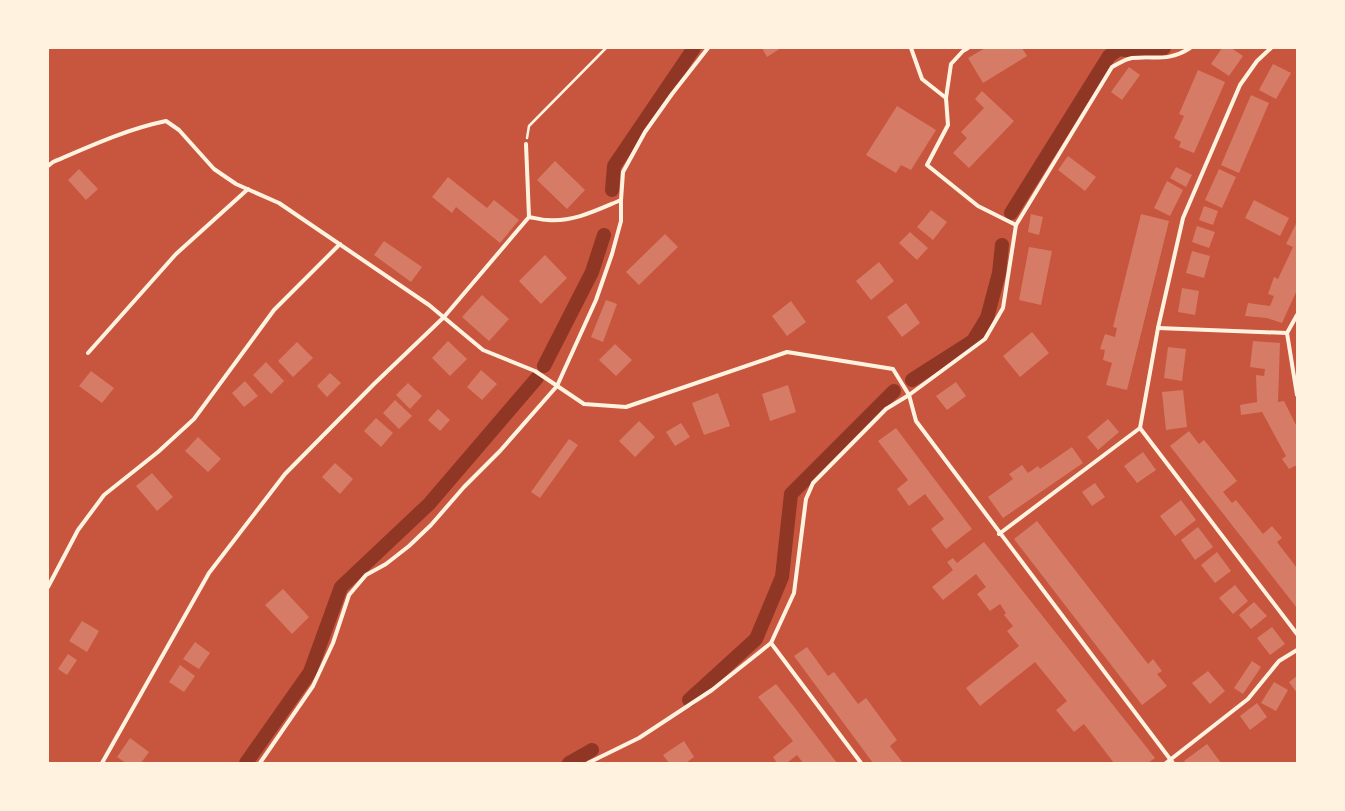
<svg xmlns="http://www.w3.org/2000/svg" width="1345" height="811" viewBox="0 0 1345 811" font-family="Poppins,sans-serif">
	<rect width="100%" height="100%" fill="#c8553d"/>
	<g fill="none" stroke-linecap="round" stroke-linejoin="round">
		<g stroke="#8f3625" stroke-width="14">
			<path d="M612 190 614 166 694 48"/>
			<path d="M1011 213 1109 56 1119 49 1147 53 1164 48"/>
			<path d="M544 366 592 272 604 235"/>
			<path d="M912 380 973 341 987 318 999 273 1002 245"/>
			<path d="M689 700 756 639 782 577 791 494 894 391"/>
			<path d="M246 763 310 672 341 587 429 504 537 378"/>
			<path d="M569 763 592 750"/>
		</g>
	</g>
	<g fill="#d67c66">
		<path d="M762 48H781L767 57Z"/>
		<path d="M985 48H1022L1027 56 983 83 968 58Z"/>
		<path d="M1222 48H1231L1243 56 1229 76 1211 64Z"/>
		<path d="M1273 64 1291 73 1276 99 1259 90Z"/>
		<path d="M1129 67 1140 75 1122 100 1111 92Z"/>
		<path d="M1198 70 1225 82 1194 153 1179 147 1181 142 1174 138 1184 116 1179 114Z"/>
		<path d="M982 91 1014 121 969 168 953 153 967 138 961 132 984 108 975 99Z"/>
		<path d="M1251 95 1269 103 1239 173 1221 165Z"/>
		<path d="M897 106 936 130 911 170 901 165 896 173 866 155Z"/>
		<path d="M1068 156 1096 177 1085 191 1058 170Z"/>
		<path d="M555 161 585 190 567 209 537 180Z"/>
		<path d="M1176 167 1192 175 1186 187 1170 178Z"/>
		<path d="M79 169 98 189 86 200 68 180Z"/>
		<path d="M1219 169 1236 177 1222 208 1205 200Z"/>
		<path d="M448 177 487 208 494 200 519 220 500 243 456 207 452 213 432 197Z"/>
		<path d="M1167 181 1183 190 1170 216 1154 208Z"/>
		<path d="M1254 200 1289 218 1280 236 1245 218Z"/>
		<path d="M1204 206 1218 211 1213 225 1199 220Z"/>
		<path d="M931 210 947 222 933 240 917 227Z"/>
		<path d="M1031 214 1043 217 1039 235 1028 232Z"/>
		<path d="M1141 214 1169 221 1127 390 1106 385 1112 363 1103 360 1105 350 1100 349 1105 334 1115 337 1117 328 1113 327Z"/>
		<path d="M1297 222V290L1282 323 1267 318 1245 316 1248 303 1270 306 1274 296 1268 294 1274 277 1278 279 1293 247 1286 244Z"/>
		<path d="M1197 226 1215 232 1209 248 1192 242Z"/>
		<path d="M910 232 928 248 917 260 899 243Z"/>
		<path d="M665 234 678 247 639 285 626 272Z"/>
		<path d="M384 241 422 267 411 282 374 255Z"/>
		<path d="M1029 247 1052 251 1041 305 1019 300Z"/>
		<path d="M1192 251 1210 256 1204 278 1186 273Z"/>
		<path d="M545 255 567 278 541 304 519 281Z"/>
		<path d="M879 262 894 281 871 300 856 281Z"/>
		<path d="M1182 288 1199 291 1195 315 1178 312Z"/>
		<path d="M482 295 509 319 489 341 462 317Z"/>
		<path d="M606 300 617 304 603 342 591 337Z"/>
		<path d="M791 301 806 322 787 336 772 316Z"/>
		<path d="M906 303 920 323 902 337 887 317Z"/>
		<path d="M1032 332 1049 353 1020 377 1003 356Z"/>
		<path d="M448 341 467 359 450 376 432 358Z"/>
		<path d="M1253 341 1280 343 1278 402 1284 401 1297 427V465L1289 469 1282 459 1286 456 1262 412 1241 415 1240 405 1257 402 1256 375 1264 376 1265 369 1250 367Z"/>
		<path d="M297 342 313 358 293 377 278 361Z"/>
		<path d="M615 344 632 360 616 376 599 360Z"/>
		<path d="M1168 347 1186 349 1182 381 1164 378Z"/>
		<path d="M266 362 284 381 271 394 253 375Z"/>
		<path d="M481 370 497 384 482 400 467 387Z"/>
		<path d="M91 371 114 388 102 403 79 386Z"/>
		<path d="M330 373 341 383 327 397 317 386Z"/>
		<path d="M245 381 258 396 244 407 232 393Z"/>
		<path d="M956 382 966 396 947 410 936 396Z"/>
		<path d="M408 383 422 396 410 409 396 395Z"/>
		<path d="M788 385 796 412 770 421 762 394Z"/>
		<path d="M1183 390 1187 427 1166 430 1162 392Z"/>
		<path d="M718 393 730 426 704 435 692 403Z"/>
		<path d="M395 400 412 416 399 429 383 413Z"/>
		<path d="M438 409 450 420 440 431 428 420Z"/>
		<path d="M376 418 393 433 381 447 364 431Z"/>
		<path d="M1108 419 1119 432 1098 450 1087 437Z"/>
		<path d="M639 421 655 437 635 457 619 441Z"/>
		<path d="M681 423 690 437 675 446 666 432Z"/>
		<path d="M896 428 972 529 946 549 931 529 944 519 925 494 909 506 897 489 908 480 878 441Z"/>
		<path d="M1189 431 1199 444 1204 440 1237 481 1223 492 1232 503 1236 500 1263 534 1272 526 1282 538 1277 542 1297 568V608L1170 446Z"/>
		<path d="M198 437 221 459 208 472 185 451Z"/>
		<path d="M569 439 578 445 540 498 531 492Z"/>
		<path d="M1072 447 1083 463 1003 518 988 497 1013 479 1009 474 1022 465 1028 473 1038 466 1040 469Z"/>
		<path d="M1143 452 1156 470 1137 483 1124 466Z"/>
		<path d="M335 463 353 479 340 494 322 477Z"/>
		<path d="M152 473 173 497 157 511 136 486Z"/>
		<path d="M1095 483 1105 497 1092 506 1082 492Z"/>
		<path d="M1181 500 1196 520 1175 536 1160 516Z"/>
		<path d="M1037 521 1148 664 1153 659 1162 671 1157 674 1167 686 1142 705 1014 539Z"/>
		<path d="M1198 527 1213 547 1195 560 1181 540Z"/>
		<path d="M984 542 1155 758 1148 763H1114L1084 724 1074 732 1056 710 1067 701 1035 662 980 706 966 688 1019 646 1007 631 1013 626 1004 615 1006 613 1000 604 990 611 977 594 986 587 976 574 943 600 932 587 953 570 947 562 953 558 957 563Z"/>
		<path d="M1217 552 1231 571 1215 583 1201 565Z"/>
		<path d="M1235 585 1248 601 1233 614 1219 598Z"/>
		<path d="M283 589 309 617 292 634 265 605Z"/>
		<path d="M1254 602 1267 616 1251 629 1239 615Z"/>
		<path d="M82 621 99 631 87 652 69 641Z"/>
		<path d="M1272 627 1285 644 1270 655 1257 638Z"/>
		<path d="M195 642 210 653 199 669 183 659Z"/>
		<path d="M807 647 828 676 834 672 858 704 866 698 897 740 890 746 903 763H873L794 656Z"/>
		<path d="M68 654 77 660 67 675 58 669Z"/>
		<path d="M1252 661 1261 667 1243 694 1234 688Z"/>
		<path d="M180 665 195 676 184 692 169 682Z"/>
		<path d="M1208 671 1225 691 1210 704 1192 683Z"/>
		<path d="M1297 676V693L1289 682Z"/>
		<path d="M1274 682 1288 690 1276 711 1261 703Z"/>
		<path d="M776 684 795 708 837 763H803L797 755 787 763H777L773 757 793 741 758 697Z"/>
		<path d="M1257 703 1267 717 1250 730 1240 716Z"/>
		<path d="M130 738 149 752 141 763H126L117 757Z"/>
		<path d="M684 741 694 757 686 763H669L663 755Z"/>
		<path d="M1207 744 1221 763H1186L1184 761Z"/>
	</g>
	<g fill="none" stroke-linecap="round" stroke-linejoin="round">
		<path stroke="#fff3e0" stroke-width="2.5" d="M527 138 529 126 606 48"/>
		<g stroke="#fff3e0" stroke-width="4">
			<path d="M911 48 922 79 946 98 948 125 927 165 978 206 1016 225"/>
			<path d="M946 98 951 64 963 51 968 48"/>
			<path d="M48 166 53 162C90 146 127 129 166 121L179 130 214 169 236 184 279 203 429 305 483 350 535 371 584 404 626 407 787 352 893 369 909 395 916 421 1173 763"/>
			<path d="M529 217C535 218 542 220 548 220 574 222 597 210 621 200"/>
			<path d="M1297 315 1287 333 1297 395"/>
			<path d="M1158 328 1287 333"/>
			<path d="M88 353 176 254 248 189"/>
			<path d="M1140 428 1297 634"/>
			<path d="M999 534 1140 428 1158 328 1183 218 1240 85 1257 61 1271 48"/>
			<path d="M48 587 78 530 104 495 158 452 194 419 274 310 340 244"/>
			<path d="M771 643 861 763"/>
			<path d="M102 763 209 573 285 474 374 384 444 317 529 217 526 144"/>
			<path d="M260 763 313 686 333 643 349 595 366 575 386 564 409 546 431 525 464 487 500 451 557 386 596 300 612 254 621 221V200L623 172 645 132 672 94 708 48"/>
			<path d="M588 763 639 738 712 690 771 643 794 593 806 499 813 483 886 409 909 395 985 339 1003 308 1016 225 1112 67C1118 64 1125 59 1132 58 1154 56 1169 62 1190 48"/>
			<path d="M1166 763 1248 699 1279 661 1297 650"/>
		</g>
	</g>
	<rect width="1345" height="811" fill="none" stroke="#fff3e0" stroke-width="98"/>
</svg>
